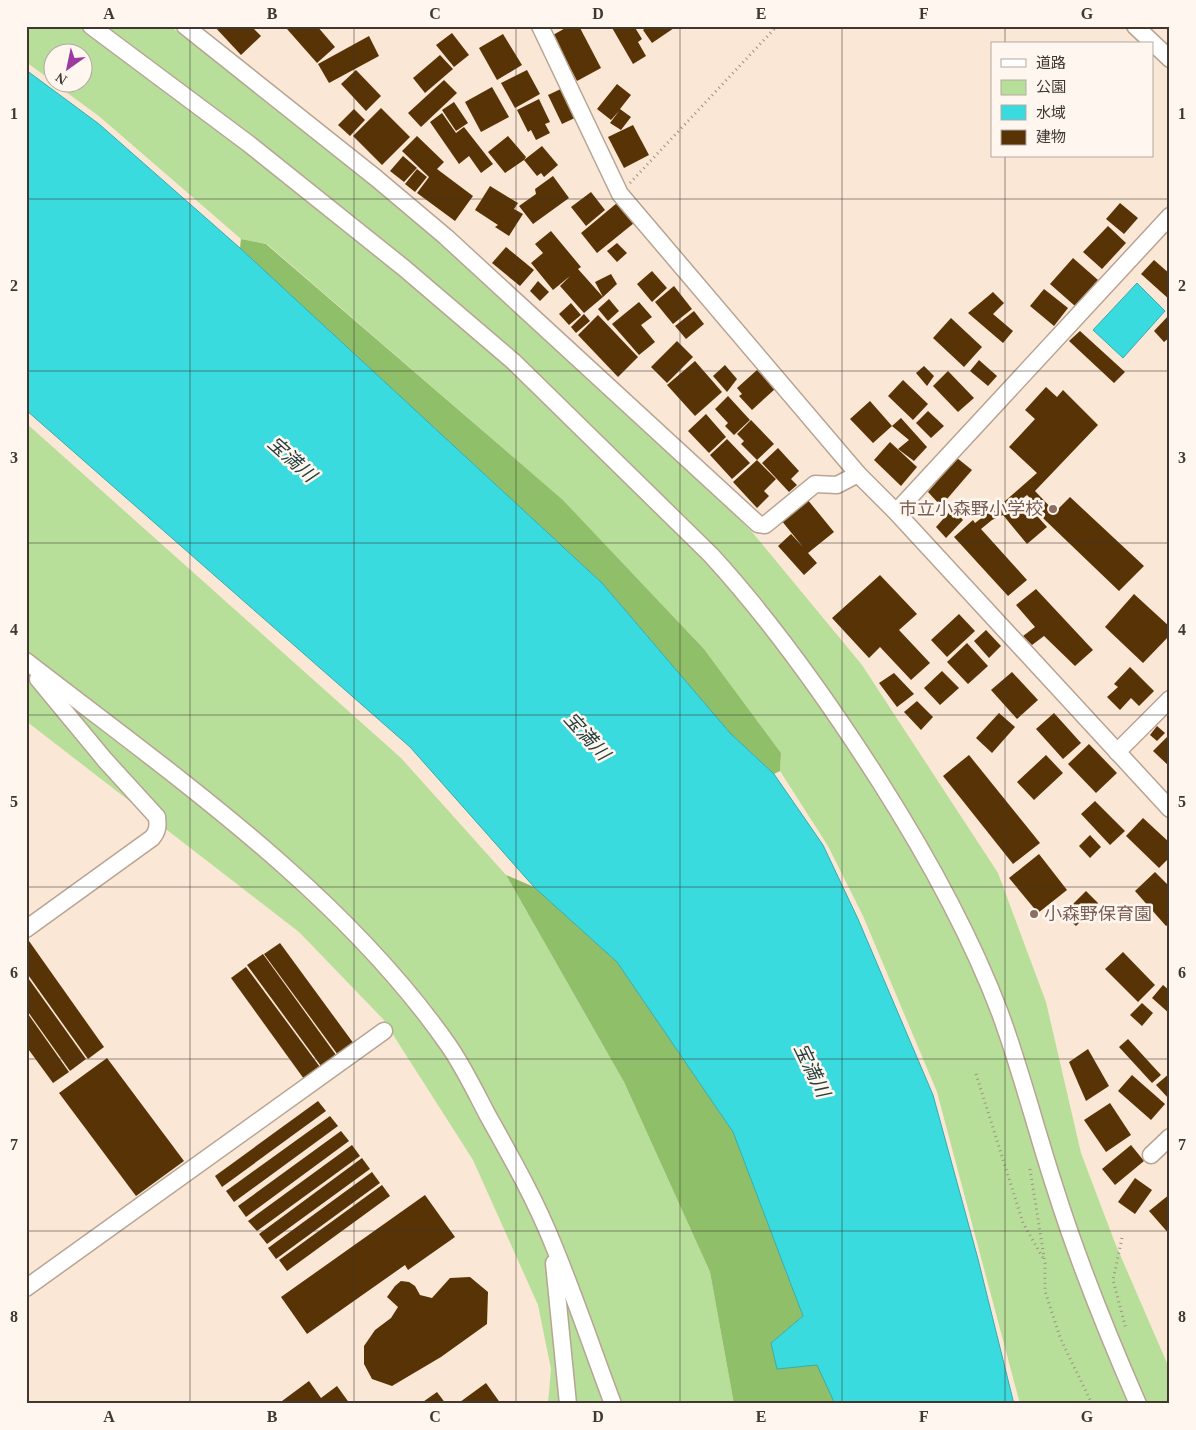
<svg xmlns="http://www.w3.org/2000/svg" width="1196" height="1430" viewBox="0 0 1196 1430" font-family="'Times New Roman','Noto Sans JP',serif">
	<rect width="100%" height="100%" fill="#fbe7d5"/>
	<g fill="#b7df99">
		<path d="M26 26H170L376 185 628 411 752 532 862 665 998 873 1046 1002 1081 1153 1115 1243 1170 1370V1404H1020L937 1092 863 916 828 846 780 771 781 753 704 649 563 500 267 244 241 239 100 117 54 83 82 82V52H52V81L26 62Z"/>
		<path d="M26 423 401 758 506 875 624 1082 710 1272 734 1404H548L551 1369 538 1305 473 1160 383 1019 299 932 26 721Z"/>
	</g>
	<g fill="#8fbf68">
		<path d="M241 239 266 244 563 500 704 649 781 753 780 771 774 774 730 733 602 583 240 248Z"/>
		<path d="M506 875 534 887 617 962 733 1132 803 1316 771 1343 777 1369 817 1364 835 1404H734L710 1272 624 1082Z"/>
	</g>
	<g fill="#39dbde" stroke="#3baaaa">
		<path d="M26 70 99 124 240 248 602 583 730 733 774 774 823 845 858 919 933 1095 978 1259 1014 1404H835L817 1365 777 1369 771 1343 803 1316 733 1132 617 962 534 887 410 747 26 410Z"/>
		<path d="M1137 283 1165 311 1123 358 1093 330Z"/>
	</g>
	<g fill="#583306">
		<path d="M214 26H251L261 36 241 55Z"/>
		<path d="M290 26H317L335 47 317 63 287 29Z"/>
		<path d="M569 26H579L601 68 577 81 553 35Z"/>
		<path d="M611 26H634L642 39 638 42 646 56 633 64Z"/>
		<path d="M648 26H677L652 43 643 30Z"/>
		<path d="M452 33 469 55 454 67 436 45Z"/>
		<path d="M503 34 522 65 497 80 479 48Z"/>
		<path d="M369 36 379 56 329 83 318 64Z"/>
		<path d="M440 55 453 69 425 93 413 78Z"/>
		<path d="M356 70 381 96 366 111 341 84Z"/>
		<path d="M527 70 540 94 515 108 501 83Z"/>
		<path d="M444 80 457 93 421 127 408 113Z"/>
		<path d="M617 84 631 95 620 109 631 117 621 130 610 123 619 111 611 120 597 109Z"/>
		<path d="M492 87 509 117 481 132 465 102Z"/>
		<path d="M565 87 579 116 562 124 548 95Z"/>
		<path d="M539 99 550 122 545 124 550 133 536 140 531 130 528 132 517 110Z"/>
		<path d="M454 102 468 123 456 131 442 110Z"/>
		<path d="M381 108 410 137 382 165 353 136Z"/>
		<path d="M354 109 365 120 350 136 338 125Z"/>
		<path d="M442 113 456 133 464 127 493 164 481 173 469 156 459 164 430 122Z"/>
		<path d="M633 125 649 155 624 168 608 137Z"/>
		<path d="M417 136 444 162 437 169 473 196 455 221 417 193 429 177 402 151Z"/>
		<path d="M508 136 526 157 524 160 542 146 558 165 544 177 541 173 537 176 524 160 505 173 488 152Z"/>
		<path d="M403 156 417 168 404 182 390 171Z"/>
		<path d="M417 169 427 177 415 192 405 184Z"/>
		<path d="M553 176 569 198 533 224 519 206 536 194 535 189Z"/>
		<path d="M490 186 518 203 514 209 523 214 509 236 495 227 498 225 475 210Z"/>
		<path d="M591 192 605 210 586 226 571 207Z"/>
		<path d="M617 203 634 223 597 253 581 233Z"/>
		<path d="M1120 203 1138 218 1124 234 1106 219Z"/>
		<path d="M1108 226 1126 243 1102 269 1083 252Z"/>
		<path d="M551 231 581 267 578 269 603 297 595 282 611 274 617 284 603 297 584 313 560 286 570 276 553 290 531 263 543 253 535 244Z"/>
		<path d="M617 243 627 253 617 262 607 251Z"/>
		<path d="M506 247 534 270 520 286 492 263Z"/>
		<path d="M1073 258 1098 280 1075 306 1050 284Z"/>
		<path d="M1154 260 1170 274V300L1141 274Z"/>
		<path d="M652 271 667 288 652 302 637 284Z"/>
		<path d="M538 281 549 292 540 301 530 291Z"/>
		<path d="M674 286 692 309 673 324 655 302Z"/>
		<path d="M1044 289 1068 308 1054 326 1030 306Z"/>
		<path d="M993 292 1004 303 993 314 1013 331 1003 343 968 313Z"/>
		<path d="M609 299 619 311 608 321 598 309Z"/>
		<path d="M639 302 652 317 641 325 655 342 639 355 612 324Z"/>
		<path d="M571 303 581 315 569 325 559 314Z"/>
		<path d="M694 311 704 324 686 339 675 326Z"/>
		<path d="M584 314 590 321 576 333 571 327Z"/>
		<path d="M1170 314V337L1164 342 1154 331Z"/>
		<path d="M598 315 638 357 618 377 578 335Z"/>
		<path d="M951 318 982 347 964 367 933 338Z"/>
		<path d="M1080 331 1125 372 1114 383 1069 341Z"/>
		<path d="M677 341 693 357 667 383 651 367Z"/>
		<path d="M979 360 997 376 988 386 970 371Z"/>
		<path d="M695 361 722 392 695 416 667 385Z"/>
		<path d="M725 365 737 379 727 392 713 376Z"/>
		<path d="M924 366 934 376 927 386 916 373Z"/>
		<path d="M757 370 775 389 752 410 739 396 742 394 737 388Z"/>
		<path d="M948 371 974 398 958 412 933 386Z"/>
		<path d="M903 380 928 404 913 420 888 396Z"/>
		<path d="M1046 387 1057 397 1063 390 1098 425 1035 491 1055 512 1070 497 1144 566 1119 591 1046 521 1042 517 1045 514 1027 495 1022 499 1047 527 1027 544 1003 515 992 520 981 529 1027 580 1008 596 954 537 973 520 975 523 988 513 997 508 1037 473 1009 447 1035 419 1025 410Z"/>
		<path d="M728 396 750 420 734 435 725 426 728 423 715 409Z"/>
		<path d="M870 401 892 426 901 418 927 447 914 461 898 449 909 440 892 426 873 443 850 419Z"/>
		<path d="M928 411 944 426 931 438 916 423Z"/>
		<path d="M706 414 726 437 709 453 688 431Z"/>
		<path d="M751 420 774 444 757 460 741 444 744 441 737 434Z"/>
		<path d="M727 439 750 463 732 479 710 455Z"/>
		<path d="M890 442 917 467 901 486 874 460Z"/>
		<path d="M778 448 799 471 791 479 797 485 789 492 762 463Z"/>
		<path d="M957 458 972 470 941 506 928 492Z"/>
		<path d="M757 460 776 479 764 491 769 496 757 508 733 482Z"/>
		<path d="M807 499 834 532 808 553 817 563 804 575 778 546 791 534 803 547 781 520Z"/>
		<path d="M953 508 963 520 946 538 936 527Z"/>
		<path d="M880 575 917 614 899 630 930 663 911 680 880 647 869 658 832 618Z"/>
		<path d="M1036 589 1093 650 1075 666 1044 636 1032 645 1023 636 1035 627 1016 605Z"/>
		<path d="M1134 594 1170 627V635L1143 663 1105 627Z"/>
		<path d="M959 614 975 631 947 657 931 640Z"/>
		<path d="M986 630 1001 646 989 658 974 641Z"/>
		<path d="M967 643 988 666 968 684 947 662Z"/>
		<path d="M1130 667 1154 691 1139 706 1131 698 1120 710 1107 697 1118 687 1114 684Z"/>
		<path d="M942 671 959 688 940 705 924 688Z"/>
		<path d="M1012 672 1038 700 1017 719 991 690Z"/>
		<path d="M894 673 914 694 897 707 879 683Z"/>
		<path d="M917 701 933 717 921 730 904 712Z"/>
		<path d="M999 713 1015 727 992 753 976 738Z"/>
		<path d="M1054 713 1081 743 1063 759 1036 729Z"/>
		<path d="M1157 726 1165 733 1157 741 1150 735Z"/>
		<path d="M1167 737 1170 739V767L1153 751Z"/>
		<path d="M1089 744 1117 773 1096 793 1068 764Z"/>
		<path d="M969 755 1040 843 1013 864 943 776Z"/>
		<path d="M1046 755 1063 773 1034 800 1017 782Z"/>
		<path d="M1095 801 1125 831 1110 845 1081 814Z"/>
		<path d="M1143 818 1170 843V857L1159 868 1126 836Z"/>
		<path d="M1090 835 1101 847 1090 858 1079 846Z"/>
		<path d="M1039 854 1067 890 1038 913 1009 878Z"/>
		<path d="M1155 872 1170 887V923L1166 926 1135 891Z"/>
		<path d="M1086 891 1098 903 1076 926 1063 914Z"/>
		<path d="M29 941 104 1047 88 1059 26 972V943Z"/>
		<path d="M280 943 354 1044 338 1055 264 954Z"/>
		<path d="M1123 952 1155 985 1138 1002 1105 969Z"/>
		<path d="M263 954 336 1055 321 1066 247 965Z"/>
		<path d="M246 967 320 1067 304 1079 231 978Z"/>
		<path d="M26 975 86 1059 70 1071 26 1009Z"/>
		<path d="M1163 985 1170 991V1014L1152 998Z"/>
		<path d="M1142 1003 1153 1013 1142 1026 1130 1015Z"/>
		<path d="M26 1011 69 1072 53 1083 26 1046Z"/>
		<path d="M1128 1039 1161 1075 1152 1083 1119 1047Z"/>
		<path d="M1088 1049 1109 1086 1086 1101 1069 1062Z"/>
		<path d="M107 1058 184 1161 136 1196 59 1093Z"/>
		<path d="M1170 1073V1100L1156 1085Z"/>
		<path d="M1132 1075 1165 1104 1151 1120 1118 1091Z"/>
		<path d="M318 1101 326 1111 222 1187 215 1176Z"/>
		<path d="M1110 1103 1131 1135 1106 1152 1084 1120Z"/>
		<path d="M330 1116 338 1126 234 1202 226 1191Z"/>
		<path d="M341 1131 349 1141 246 1217 238 1206Z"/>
		<path d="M352 1145 360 1156 257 1231 248 1221Z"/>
		<path d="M1131 1145 1144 1161 1115 1185 1102 1169Z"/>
		<path d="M362 1158 370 1169 267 1244 259 1234Z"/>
		<path d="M372 1172 380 1183 276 1259 268 1248Z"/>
		<path d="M1135 1178 1152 1190 1135 1214 1118 1202Z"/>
		<path d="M382 1185 390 1196 287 1271 279 1260Z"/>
		<path d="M1170 1194V1235L1149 1211Z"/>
		<path d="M425 1195 455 1237 408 1270 405 1265 307 1334 281 1297Z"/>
		<path d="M470 1277 488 1292 487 1324 441 1357 392 1386 372 1379 364 1364V1346L375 1330 391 1318 398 1307 387 1297 395 1286 401 1281 409 1282 415 1286 420 1295 432 1298 450 1278Z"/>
		<path d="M309 1381 321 1398 337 1386 350 1404H278Z"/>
		<path d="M486 1383 501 1404H462L460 1402Z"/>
		<path d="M437 1392 446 1404H420Z"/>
	</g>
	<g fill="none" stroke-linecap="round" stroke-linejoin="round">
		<g stroke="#b7a493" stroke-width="19">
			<g id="minor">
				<path d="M91 26 249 144 404 268 514 362 711 555C775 625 829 702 880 782 927 856 969 931 1000 1013 1021 1070 1036 1130 1055 1188 1078 1261 1107 1333 1138 1404"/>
				<path d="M185 26 376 178 446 237 758 524 765 525 815 484 837 485 858 474"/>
				<path d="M540 26 620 194 858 474 896 512 1170 809"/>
				<path d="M1135 26 1170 59"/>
				<path d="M896 512 1170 216"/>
				<path d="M26 661C173 775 342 892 449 1046 464 1068 475 1091 487 1114 511 1157 535 1199 553 1244 575 1297 593 1351 613 1404"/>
				<path d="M1117 752 1170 699"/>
				<path d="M26 929 152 838C158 831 158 826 157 817L105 760 38 679"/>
				<path d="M1151 1155 1170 1137"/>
				<path d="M554 1263 568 1404"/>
				<path d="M26 1288 384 1031"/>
			</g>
		</g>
		<g stroke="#9f9185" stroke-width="3" stroke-dasharray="1 4" stroke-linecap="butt">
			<path d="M630 183 777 26"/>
			<path d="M976 1074 1023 1223 1044 1260"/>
			<path d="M1030 1169 1045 1263V1291L1061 1340 1092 1404"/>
			<path d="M1122 1238 1113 1280 1126 1329"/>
		</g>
		<use href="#minor" stroke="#fff" stroke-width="16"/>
	</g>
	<path fill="none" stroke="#3f3730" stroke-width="1" stroke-opacity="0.55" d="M190 26V1404M354 26V1404M516 26V1404M680 26V1404M842 26V1404M1005 26V44M1005 156V1404M26 199H1170M26 371H1170M26 543H1170M26 715H1170M26 887H1170M26 1059H1170M26 1231H1170"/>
	<g fill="#8d6e63" stroke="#fff7ef" stroke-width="2">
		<circle cx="1053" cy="509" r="5"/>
		<circle cx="1034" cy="914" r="5"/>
	</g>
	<g text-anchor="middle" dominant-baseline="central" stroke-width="5" stroke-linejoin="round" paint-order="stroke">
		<g font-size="18" fill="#785e54" stroke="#fff7ef" text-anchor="end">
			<text x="1043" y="509">市立小森野小学校</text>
			<text x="1044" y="914" text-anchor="start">小森野保育園</text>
		</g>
		<g font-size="19" font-style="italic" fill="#264040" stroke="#fff7ef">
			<text transform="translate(292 459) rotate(42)">宝満川</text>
			<text transform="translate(587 736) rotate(48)">宝満川</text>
			<text transform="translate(812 1070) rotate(64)">宝満川</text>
		</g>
	</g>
	<rect width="1196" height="1430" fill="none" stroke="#fff7ef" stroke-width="55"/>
	<rect x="991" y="42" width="162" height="115" fill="#fff7ef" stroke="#b2aaa3"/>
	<rect x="1001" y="59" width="25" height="8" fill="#ffffff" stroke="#b2aaa3"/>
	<text x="1036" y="68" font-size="15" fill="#3f3730">道路</text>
	<rect x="1001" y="80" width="25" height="15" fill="#b7df99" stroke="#b2aaa3"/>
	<text x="1036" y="92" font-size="15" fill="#3f3730">公園</text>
	<rect x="1001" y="105" width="25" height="15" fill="#39dbde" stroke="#b2aaa3"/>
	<text x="1036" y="118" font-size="15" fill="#3f3730">水域</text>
	<rect x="1001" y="130" width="25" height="15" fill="#583306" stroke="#b2aaa3"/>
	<text x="1036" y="142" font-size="15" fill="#3f3730">建物</text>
	<g transform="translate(68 68) rotate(213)"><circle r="24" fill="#fff7ef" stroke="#b2aaa3"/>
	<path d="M0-4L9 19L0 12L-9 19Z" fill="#9b3aa1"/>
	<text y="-8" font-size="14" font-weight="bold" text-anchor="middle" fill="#3f3730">N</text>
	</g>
	<rect x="28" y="28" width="1140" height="1374" fill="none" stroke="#3f3730" stroke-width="2"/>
	<g font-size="16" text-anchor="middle" font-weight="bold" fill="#3f3730">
		<text x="109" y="19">A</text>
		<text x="272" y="19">B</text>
		<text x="435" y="19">C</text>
		<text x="598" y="19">D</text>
		<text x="761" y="19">E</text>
		<text x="924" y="19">F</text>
		<text x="1087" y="19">G</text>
		<text x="14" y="119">1</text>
		<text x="1182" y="119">1</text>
		<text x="14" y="291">2</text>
		<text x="1182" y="291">2</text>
		<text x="14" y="463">3</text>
		<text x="1182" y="463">3</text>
		<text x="14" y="635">4</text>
		<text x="1182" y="635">4</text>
		<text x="14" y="807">5</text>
		<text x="1182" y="807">5</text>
		<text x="14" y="978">6</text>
		<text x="1182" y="978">6</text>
		<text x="14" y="1150">7</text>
		<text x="1182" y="1150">7</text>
		<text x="14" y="1322">8</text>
		<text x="1182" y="1322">8</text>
		<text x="109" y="1422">A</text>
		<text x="272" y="1422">B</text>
		<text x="435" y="1422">C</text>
		<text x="598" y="1422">D</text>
		<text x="761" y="1422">E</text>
		<text x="924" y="1422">F</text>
		<text x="1087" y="1422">G</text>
	</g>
</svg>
